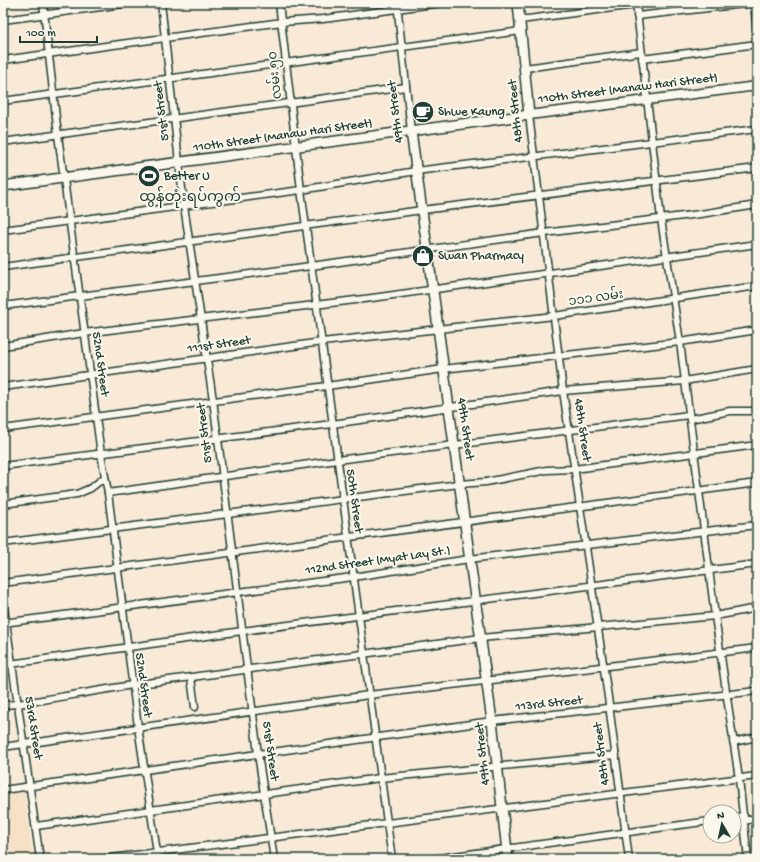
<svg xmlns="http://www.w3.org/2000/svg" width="760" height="862" viewBox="0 0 760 862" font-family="'Gochi Hand','Noto Sans Myanmar',sans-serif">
	<rect width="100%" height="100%" fill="#f8ead6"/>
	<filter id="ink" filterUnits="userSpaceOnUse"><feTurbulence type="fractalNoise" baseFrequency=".025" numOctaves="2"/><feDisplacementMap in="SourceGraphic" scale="8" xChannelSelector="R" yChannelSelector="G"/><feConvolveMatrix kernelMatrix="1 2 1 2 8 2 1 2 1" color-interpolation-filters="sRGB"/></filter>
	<g filter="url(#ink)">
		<path fill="#f6e1c7" d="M24 792 33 859H3V794Z"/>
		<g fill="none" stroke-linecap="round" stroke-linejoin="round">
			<g stroke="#1f3d34" stroke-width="9">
				<g id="minor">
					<path d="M43 3 58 135 101 454 108 493 138 727 158 859"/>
					<path d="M161 3 184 206 213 400 258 754 274 859"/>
					<path d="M279 3 301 190 392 859"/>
					<path d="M397 3 411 131"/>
					<path d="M636 3 661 219 680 342 715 616 739 779 748 859"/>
					<path d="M754 3 757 32"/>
					<path d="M637 16 753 3"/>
					<path d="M3 20 131 3"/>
					<path d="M520 20 636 5"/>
					<path d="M642 59 757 44"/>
					<path d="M3 60 282 22 323 19 441 3"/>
					<path d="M525 68 641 52"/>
					<path d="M3 101 521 31"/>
					<path d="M529 115 563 391 608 697 629 859"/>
					<path d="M3 142 406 87"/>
					<path d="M3 230 301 190 416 171 757 129"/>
					<path d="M3 267 422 210 757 168"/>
					<path d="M3 306 311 266 544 233 700 214 757 205"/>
					<path d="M3 346 84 333 372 298 757 244"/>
					<path d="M3 387 322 342 554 316 757 286"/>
					<path d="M690 419 730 411H757"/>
					<path d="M3 429 327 386 443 369 680 342 757 330"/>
					<path d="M3 466 332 424 563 391 684 381 757 369"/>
					<path d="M108 493 337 460 689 415"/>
					<path d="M3 504 77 494 91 488 105 477"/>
					<path d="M3 543 459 484 486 482 547 470 574 469 757 445"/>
					<path d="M3 583 757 483"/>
					<path d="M3 601 40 859"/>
					<path d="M3 623 353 577 469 559 757 525"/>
					<path d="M3 665 242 631 757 564"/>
					<path d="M191 678 195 707"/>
					<path d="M3 705 18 704 132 685 481 638 715 616 757 608"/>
					<path d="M733 742 757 737"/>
					<path d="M3 747 369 695 757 648"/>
					<path d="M3 790 492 721 757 691"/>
					<path d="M734 818 744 816"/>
					<path d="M744 821 757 818"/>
					<path d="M36 826 380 778 616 755"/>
					<path d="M103 859 757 776"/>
					<path d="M432 859 710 821"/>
				</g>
			</g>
			<g stroke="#1f3d34" stroke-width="11">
				<path id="tertiary" d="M529 115 757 86"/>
			</g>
			<g stroke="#1f3d34" stroke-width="12">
				<g id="secondary">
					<path d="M411 131 492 721 508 859"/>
					<path d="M3 186 529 115 518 3"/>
				</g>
			</g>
			<use href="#minor" stroke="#fbf7ec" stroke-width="6"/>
			<use href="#tertiary" stroke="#fbf7ec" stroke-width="8"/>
			<use href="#secondary" stroke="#fbf7ec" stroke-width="9"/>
		</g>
	</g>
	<defs>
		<g id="cafe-disc" transform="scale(1.15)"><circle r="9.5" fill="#1f3d34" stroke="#fbf7ec"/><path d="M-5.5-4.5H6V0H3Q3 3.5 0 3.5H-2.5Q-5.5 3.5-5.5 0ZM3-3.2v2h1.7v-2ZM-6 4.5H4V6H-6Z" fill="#fff"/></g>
		<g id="stadium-disc" transform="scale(1.15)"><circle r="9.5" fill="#1f3d34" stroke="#fbf7ec"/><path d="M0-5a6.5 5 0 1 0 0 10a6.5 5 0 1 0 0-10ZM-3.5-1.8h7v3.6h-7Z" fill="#fff"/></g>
		<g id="shop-disc" transform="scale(1.15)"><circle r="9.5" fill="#1f3d34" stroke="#fbf7ec"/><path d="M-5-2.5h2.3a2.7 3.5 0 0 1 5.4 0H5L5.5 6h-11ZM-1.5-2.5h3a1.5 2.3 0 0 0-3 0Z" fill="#fff"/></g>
	</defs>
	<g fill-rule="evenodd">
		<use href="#cafe-disc" x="423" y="112"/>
		<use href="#stadium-disc" x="149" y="176"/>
		<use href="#shop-disc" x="423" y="256"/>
	</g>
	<g text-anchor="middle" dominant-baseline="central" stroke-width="4" stroke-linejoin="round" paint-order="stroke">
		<g font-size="13" fill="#1f3d34" stroke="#fbf7ec">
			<text transform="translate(276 75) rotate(-96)">လမ်း ၅၀</text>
			<text transform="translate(628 89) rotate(-7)">110th Street (Manaw Hari Street)</text>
			<text transform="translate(162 111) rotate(-97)">51st Street</text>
			<text transform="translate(516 111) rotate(-96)">48th Street</text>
			<text transform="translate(396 112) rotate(-97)">49th Street</text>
			<text transform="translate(283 136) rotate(-8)">110th Street (Manaw Hari Street)</text>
			<text transform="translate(596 299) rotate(-8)">၁၁၁ လမ်း</text>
			<text transform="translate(219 345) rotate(-8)">111st Street</text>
			<text transform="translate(100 364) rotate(82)">52nd Street</text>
			<text transform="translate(465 429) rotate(82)">49th Street</text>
			<text transform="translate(582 430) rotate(82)">48th Street</text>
			<text transform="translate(205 433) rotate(-97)">51st Street</text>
			<text transform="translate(354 501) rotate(82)">50th Street</text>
			<text transform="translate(378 561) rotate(-8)">112nd Street (Myat Lay St.)</text>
			<text transform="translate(143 685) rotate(82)">52nd Street</text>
			<text transform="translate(549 704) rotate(-6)">113rd Street</text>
			<text transform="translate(33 728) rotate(81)">53rd Street</text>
			<text transform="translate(270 751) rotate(82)">51st Street</text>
			<text transform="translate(483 754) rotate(-96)">49th Street</text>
			<text transform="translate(602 754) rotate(-97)">48th Street</text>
		</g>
		<g font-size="13" fill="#1f3d34" stroke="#fbf7ec" text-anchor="start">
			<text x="438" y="112">Shwe Kaung</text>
			<text x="164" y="176">Better U</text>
			<text x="438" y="256">Swan Pharmacy</text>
		</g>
		<g font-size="15" fill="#1f3d34" stroke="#fbf7ec">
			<text x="190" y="198">ထွန်တုံးရပ်ကွက်</text>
		</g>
	</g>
	<rect width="760" height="862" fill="none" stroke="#fbf7ec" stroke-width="16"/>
	<rect x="8" y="8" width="744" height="846" fill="none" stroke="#1f3d34" stroke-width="1.5" filter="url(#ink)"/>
	<g transform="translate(722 824) rotate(351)"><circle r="19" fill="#fbf7ec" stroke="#a3ada2"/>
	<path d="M0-3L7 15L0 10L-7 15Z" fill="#1f3d34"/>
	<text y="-6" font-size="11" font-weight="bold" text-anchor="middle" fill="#1f3d34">N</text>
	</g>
	<path d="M20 36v6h77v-6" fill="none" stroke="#1f3d34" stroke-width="2"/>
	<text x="26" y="36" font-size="12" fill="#1f3d34" stroke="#fbf7ec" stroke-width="3" paint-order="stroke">100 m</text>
</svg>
